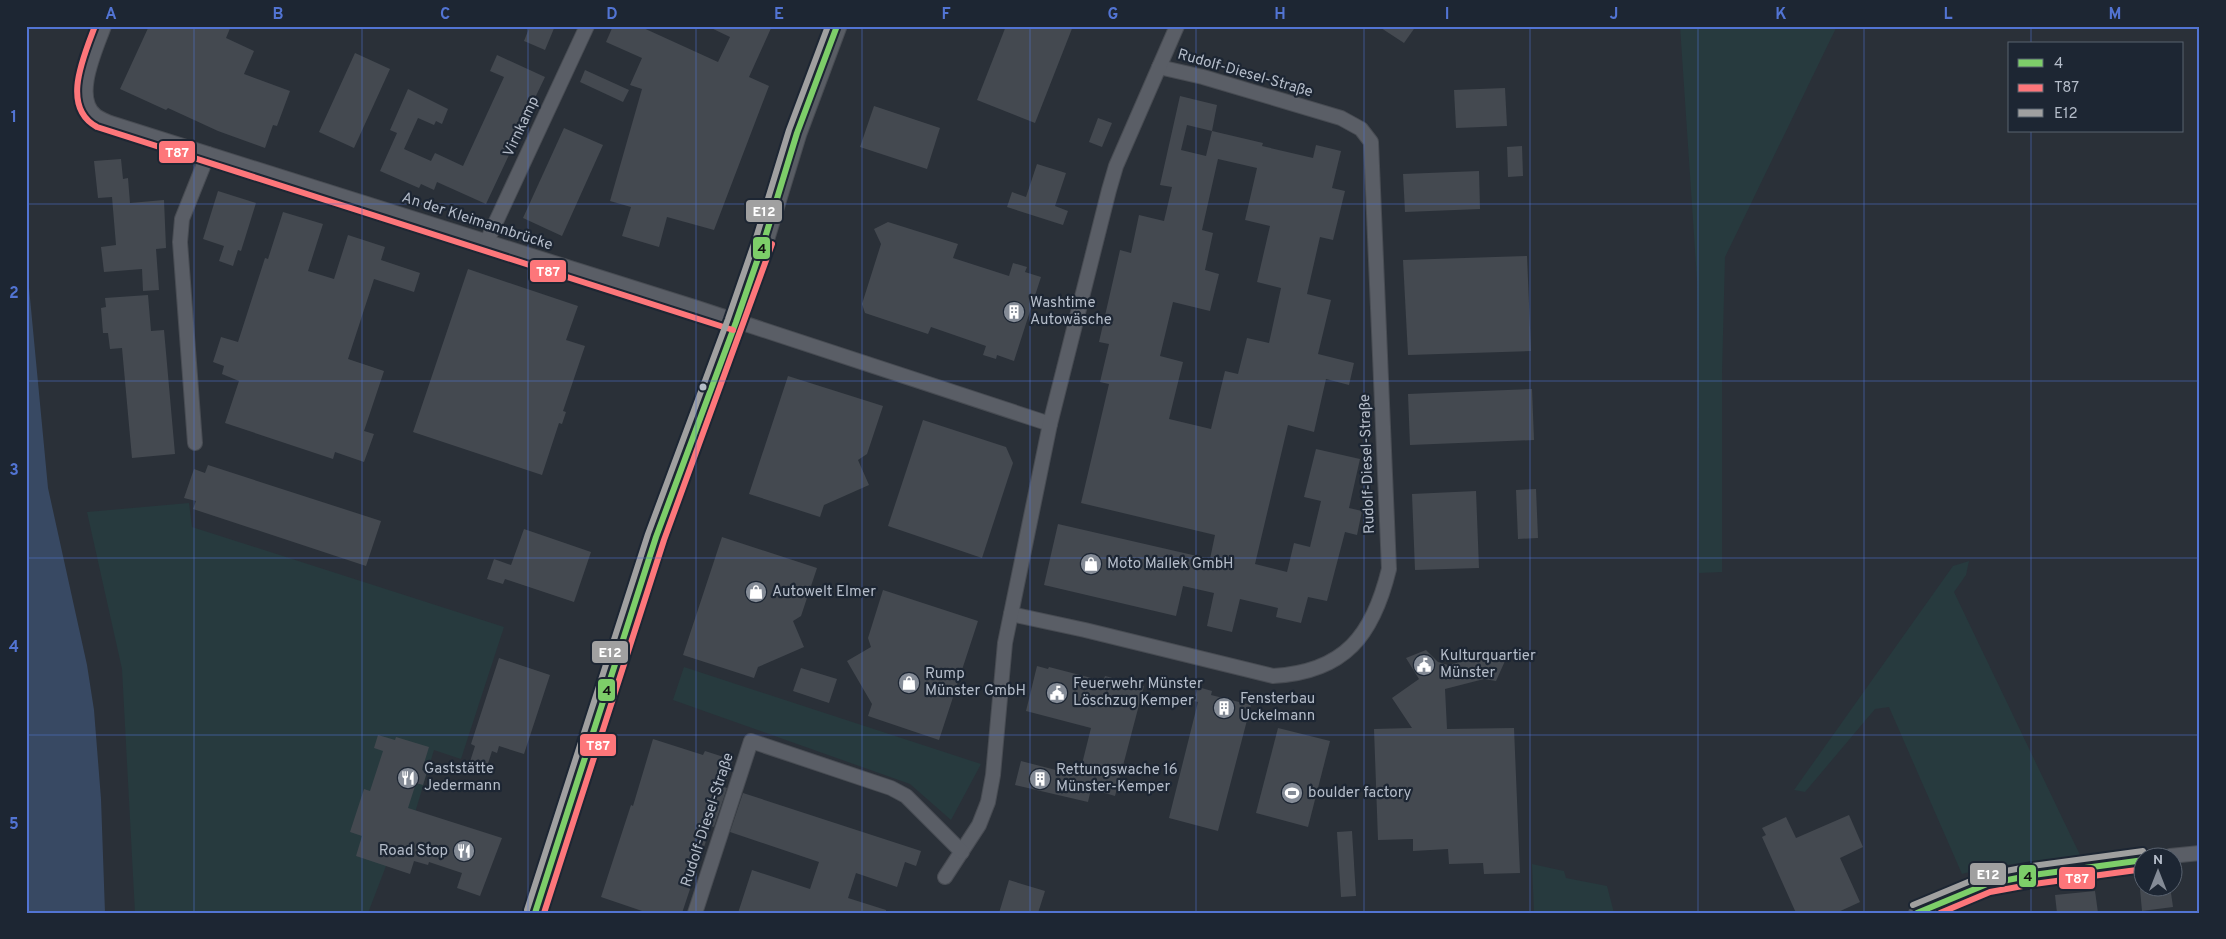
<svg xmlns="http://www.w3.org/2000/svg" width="2226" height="939" viewBox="0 0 2226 939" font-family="Overpass,sans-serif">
	<rect width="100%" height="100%" fill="#2a3038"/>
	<g fill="#273a3e">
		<path d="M1680 26H1837L1725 257 1722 373V572L1699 573 1697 280Z"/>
		<path d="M189 503 192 527 504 627 461 759 434 750 407 839 391 853 368 913H135L122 669 87 512Z"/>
		<path d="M1969 561 1966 575 1954 592 2080 855 1984 868 1962 874 1889 707 1875 709 1805 792 1794 790 1953 566Z"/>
		<path d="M684 667 981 764 951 820 910 784 673 700Z"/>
		<path d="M1532 864 1564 871 1566 878 1607 886 1614 913H1534Z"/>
	</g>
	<path fill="#384963" d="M26 256 48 488 87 665 94 710 101 799 105 913H26Z"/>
	<g fill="#444950" fill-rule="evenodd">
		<path d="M149 26H231L226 38 254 51 244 74 290 91 277 126 273 125 265 148 218 131 168 108 166 110 120 89Z"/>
		<path d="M530 26H555L545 50 524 41Z"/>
		<path d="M613 26H639L718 62 730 37 707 26H772L749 77 769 86 714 230 667 217 659 247 622 236 631 207 610 201 642 89 630 85 642 58 606 42Z"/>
		<path d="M1006 26H1073L1035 123 977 100Z"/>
		<path d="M1378 26H1416L1404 43Z"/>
		<path d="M355 53 390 69 354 148 319 132Z"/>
		<path d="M497 55 545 77 534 100 531 99 527 111 529 112 486 204 437 182 434 190 421 184 419 188 380 171 397 133 390 130 408 89 448 109 442 124 436 121 434 125 418 118 404 149 431 161 435 153 463 166 504 77 490 71Z"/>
		<path d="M585 70 629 90 623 102 580 82Z"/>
		<path d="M1505 88 1507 126 1456 128 1454 90Z"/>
		<path d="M1180 96 1217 105 1212 131 1263 143 1262 146 1313 158 1316 145 1341 151 1332 188 1345 191 1333 240 1320 237 1307 294 1331 300 1318 354 1354 363 1349 385 1326 379 1314 432 1288 425 1255 564 1287 572 1294 543 1310 547 1321 501 1304 497 1316 449 1360 459 1349 508 1362 511 1357 535 1345 532 1327 601 1308 597 1301 623 1276 617 1278 608 1240 599 1232 632 1207 626 1214 593 1183 586 1176 616 1044 585 1058 524 1210 559 1215 535 1081 503 1109 384 1100 382 1109 344 1099 342 1120 250 1131 253 1139 215 1164 221 1172 187 1160 185ZM1187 125 1212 131 1206 156 1181 150ZM1218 159 1257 168 1245 220 1270 226 1257 282 1281 288 1269 343 1247 338 1238 374 1225 371 1211 429 1169 419 1183 362 1160 356 1173 302 1210 311 1219 274 1205 270 1213 233 1202 230Z"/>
		<path d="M874 106 940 128 927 169 860 147Z"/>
		<path d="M1098 118 1112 123 1102 147 1089 142Z"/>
		<path d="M564 128 603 145 562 236 523 218Z"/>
		<path d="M1522 146 1523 176 1508 177 1507 147Z"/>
		<path d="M121 159 123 179 128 178 130 203 164 200 166 248 156 249 159 290 143 291 142 269 104 272 101 247 116 245 112 197 98 198 94 161Z"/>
		<path d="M1037 164 1066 173 1055 206 1068 211 1063 225 1007 207 1012 192 1026 197Z"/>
		<path d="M1479 171 1480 209 1405 212 1403 174Z"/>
		<path d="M218 191 256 203 241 251 238 250 233 266 219 261 224 246 203 239Z"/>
		<path d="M283 212 323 224 308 271 334 279 348 235 385 247 381 260 420 273 414 292 374 279 348 359 384 371 364 431 374 434 364 462 335 452 333 459 225 423 239 381 222 374 224 366 213 362 221 337 238 342 265 258 268 259Z"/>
		<path d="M888 222 958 244 953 258 1009 276 1013 263 1027 267 1025 272 1041 277 1014 361 997 355 996 359 983 355 986 346 931 327 928 334 865 313 862 304 881 244 874 229Z"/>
		<path d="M1527 256 1531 351 1408 355 1403 260Z"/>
		<path d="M468 269 578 306 566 340 585 346 563 411 566 412 562 424 559 423 542 475 413 432Z"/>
		<path d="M148 295 151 331 164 330 175 454 132 458 122 348 110 349 108 333H103L101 308 106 307 105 298Z"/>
		<path d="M788 376 883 406 867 454 858 460 869 485 824 505 820 517 749 494Z"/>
		<path d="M1532 389 1534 440 1410 445 1408 394Z"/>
		<path d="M923 420 1006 447 1013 463 982 558 888 526Z"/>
		<path d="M208 465 381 521 366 566 193 509 196 501 184 498 194 469 205 473Z"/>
		<path d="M1536 489 1538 538 1518 539 1516 490Z"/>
		<path d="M1476 491 1479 568 1415 570 1412 494Z"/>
		<path d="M524 529 591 552 574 602 505 579 503 584 487 579 494 559 511 565Z"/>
		<path d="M722 537 817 568 801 616 793 621 804 647 758 667 754 678 683 655Z"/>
		<path d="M883 590 978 621 939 740 868 716 872 704 847 661 871 647 868 638Z"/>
		<path d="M1426 650 1438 662 1448 665 1484 656 1505 661 1496 681 1484 679 1445 689 1447 729 1514 728 1520 873 1484 874 1483 863 1449 864 1448 849 1413 851V839L1378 840 1374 729 1412 728 1392 698 1419 679 1406 658Z"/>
		<path d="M499 658 550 675 524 754 499 746 497 753 492 751 485 773 468 768 475 746 471 744Z"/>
		<path d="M1037 666 1048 669 1049 667 1103 681 1105 676 1144 686 1115 796 1091 789 1088 802 1015 785 1021 761 1079 776 1091 728 1026 711Z"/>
		<path d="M801 668 837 679 829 703 793 691Z"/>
		<path d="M1198 687 1212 691 1211 695 1251 705 1218 831 1169 818 1198 702 1194 701Z"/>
		<path d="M1278 728 1330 741 1308 827 1256 813Z"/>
		<path d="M378 735 395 740 396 737 429 747 422 770 427 772 423 785 416 783 408 808 502 838 480 896 457 888 462 873 429 862 428 865 414 861 410 874 356 856 362 836 350 832 364 789 370 791 383 751 374 748Z"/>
		<path d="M653 739 703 755 705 751 733 760 724 787 727 788 714 827 711 826 682 913H648L601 897 631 805 633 806Z"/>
		<path d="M743 793 921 851 916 866 905 862 897 887 856 873 848 898 886 910V913H738L752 870 810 889 819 862 730 832Z"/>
		<path d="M1849 815 1863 847 1840 858 1860 902 1836 913H1796L1762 837 1766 835 1762 828 1786 817 1796 838Z"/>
		<path d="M1352 831 1356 896 1341 897 1337 832Z"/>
		<path d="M1009 880 1045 891 1038 913H999Z"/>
		<path d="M2158 886H2170L2173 907 2142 911 2140 889Z"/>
		<path d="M2095 891 2098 913H2057L2055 895Z"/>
	</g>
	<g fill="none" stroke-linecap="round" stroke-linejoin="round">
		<g stroke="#484c53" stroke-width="16">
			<g id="minor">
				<path d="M104 26C96 49 72 98 96 116 100 119 106 121 110 123L697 308 1050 424"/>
				<path d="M487 241 587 26"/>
				<path d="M195 443 180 242 182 219 208 154"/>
				<path d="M1011 614 1085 630 1273 676C1345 672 1373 635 1389 569L1371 142 1361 129 1341 118 1203 77 1159 67"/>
				<path d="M2170 856 2200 853"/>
				<path d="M945 877 979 825 988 802 993 775 1005 643 1050 424 1109 190 1116 166 1177 26"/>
				<path d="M695 913 751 741 891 788 906 796 962 852"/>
				<path d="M1916 913 1987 884 2033 875 2144 860"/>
			</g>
		</g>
		<g stroke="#484c53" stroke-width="21">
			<path id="secondary" d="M535 913 656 537 736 322 764 241 797 133 837 26"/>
		</g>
		<use href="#minor" stroke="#5a5e66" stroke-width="14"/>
		<use href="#secondary" stroke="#595d64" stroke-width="19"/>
		<g stroke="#1d2633" stroke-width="10">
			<g id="bus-1">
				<path d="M535 913 656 537 736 322 764 241 797 133 837 26"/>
				<path d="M1917 913 1987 884 2033 875 2144 860"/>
			</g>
		</g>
		<g stroke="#1d2633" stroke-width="10">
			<g id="bus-2">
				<path d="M95 26C84 56 60 107 97 127L733 330"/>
				<path d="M544 913 664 540 772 244"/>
				<path d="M1940 913 1990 892 2034 884 2144 869"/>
			</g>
		</g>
		<g stroke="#1d2633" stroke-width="10">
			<g id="bus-3">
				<path d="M1913 905 1985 875 2032 866 2143 851"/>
				<path d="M527 910 648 534 728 319 756 238 789 130 828 26"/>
			</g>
		</g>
		<use href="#bus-1" stroke="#7dce69" stroke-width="6"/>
		<use href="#bus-2" stroke="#fd767a" stroke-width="6"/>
		<use href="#bus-3" stroke="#a0a0a0" stroke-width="6"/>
	</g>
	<path fill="none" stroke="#5274d3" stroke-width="1" stroke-opacity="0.55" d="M194 26V913M362 26V913M528 26V913M696 26V913M862 26V913M1030 26V913M1196 26V913M1364 26V913M1530 26V913M1698 26V913M1864 26V913M2031 26V44M2031 131V913M26 204H2200M26 381H2200M26 558H2200M26 735H2200"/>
	<defs>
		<g id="building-disc" transform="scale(1.125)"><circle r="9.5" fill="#848b96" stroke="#1d2633"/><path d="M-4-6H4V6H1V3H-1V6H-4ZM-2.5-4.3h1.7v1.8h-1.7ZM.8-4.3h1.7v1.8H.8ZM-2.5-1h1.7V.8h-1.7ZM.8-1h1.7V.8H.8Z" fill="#fff"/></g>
		<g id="shop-disc" transform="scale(1.125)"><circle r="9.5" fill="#848b96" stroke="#1d2633"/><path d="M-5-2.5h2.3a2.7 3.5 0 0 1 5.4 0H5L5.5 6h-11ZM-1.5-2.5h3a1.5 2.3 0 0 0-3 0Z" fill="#fff"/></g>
		<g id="civic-disc" transform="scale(1.125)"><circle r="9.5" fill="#848b96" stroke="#1d2633"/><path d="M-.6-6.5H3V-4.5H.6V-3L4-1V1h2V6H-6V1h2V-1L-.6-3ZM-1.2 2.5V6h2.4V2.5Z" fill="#fff"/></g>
		<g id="restaurant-disc" transform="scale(1.125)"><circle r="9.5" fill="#848b96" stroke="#1d2633"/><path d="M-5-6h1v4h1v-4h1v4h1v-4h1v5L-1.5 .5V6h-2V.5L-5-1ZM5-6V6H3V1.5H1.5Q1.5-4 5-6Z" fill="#fff"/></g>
		<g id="stadium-disc" transform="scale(1.125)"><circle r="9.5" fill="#848b96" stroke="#1d2633"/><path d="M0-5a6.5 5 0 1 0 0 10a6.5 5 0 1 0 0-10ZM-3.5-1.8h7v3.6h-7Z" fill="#fff"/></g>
	</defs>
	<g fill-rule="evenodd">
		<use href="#building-disc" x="1014" y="312"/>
		<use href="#shop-disc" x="1091" y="564"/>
		<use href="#shop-disc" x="756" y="592"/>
		<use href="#civic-disc" x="1424" y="665"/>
		<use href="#shop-disc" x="909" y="683"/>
		<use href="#civic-disc" x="1057" y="693"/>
		<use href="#building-disc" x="1224" y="708"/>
		<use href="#restaurant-disc" x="408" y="778"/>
		<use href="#building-disc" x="1040" y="779"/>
		<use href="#stadium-disc" x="1292" y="793"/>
		<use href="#restaurant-disc" x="464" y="851"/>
	</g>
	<circle fill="#b4bcc9" stroke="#1d2633" stroke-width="2" cx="703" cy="387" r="4.5"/>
	<g text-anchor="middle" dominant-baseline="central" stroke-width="4.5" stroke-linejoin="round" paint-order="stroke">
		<g font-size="15" fill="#b4bcc9" stroke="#1d2633">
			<text transform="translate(1245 74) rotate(16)">Rudolf-Diesel-Straße</text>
			<text transform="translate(522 127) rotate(-65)">Virnkamp</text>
			<text transform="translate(477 222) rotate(18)">An der Kleimannbrücke</text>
			<text transform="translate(1368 464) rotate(-92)">Rudolf-Diesel-Straße</text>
			<text transform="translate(708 820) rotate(-72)">Rudolf-Diesel-Straße</text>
		</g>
		<g font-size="15" fill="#b4bcc9" stroke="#1d2633" text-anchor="start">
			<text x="1030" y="303">Washtime<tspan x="1030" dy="17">Autowäsche</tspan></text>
			<text x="1107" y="564">Moto Mallek GmbH</text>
			<text x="772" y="592">Autowelt Elmer</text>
			<text x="1440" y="656">Kulturquartier<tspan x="1440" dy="17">Münster</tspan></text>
			<text x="925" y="674">Rump<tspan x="925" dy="17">Münster GmbH</tspan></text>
			<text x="1073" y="684">Feuerwehr Münster<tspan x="1073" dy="17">Löschzug Kemper</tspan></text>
			<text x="1240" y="699">Fensterbau<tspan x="1240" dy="17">Uckelmann</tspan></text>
			<text x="424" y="769">Gaststätte<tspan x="424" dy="17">Jedermann</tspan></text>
			<text x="1056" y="770">Rettungswache 16<tspan x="1056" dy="17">Münster-Kemper</tspan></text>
			<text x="1308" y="793">boulder factory</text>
			<text x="448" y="851" text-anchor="end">Road Stop</text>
		</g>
	</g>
	<g stroke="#1d2633" stroke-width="2">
		<rect x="158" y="140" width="38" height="24" rx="5" fill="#fd767a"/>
		<rect x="745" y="199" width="38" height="24" rx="5" fill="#a0a0a0"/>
		<rect x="752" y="236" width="19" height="24" rx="5" fill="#7dce69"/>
		<rect x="529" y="259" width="38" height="24" rx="5" fill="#fd767a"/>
		<rect x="591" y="640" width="38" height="24" rx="5" fill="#a0a0a0"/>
		<rect x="597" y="678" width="19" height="24" rx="5" fill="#7dce69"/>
		<rect x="579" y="733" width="38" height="24" rx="5" fill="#fd767a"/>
		<rect x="1969" y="862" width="38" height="24" rx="5" fill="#a0a0a0"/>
		<rect x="2018" y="864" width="19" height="24" rx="5" fill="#7dce69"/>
		<rect x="2058" y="866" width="38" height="24" rx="5" fill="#fd767a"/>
	</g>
	<g font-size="14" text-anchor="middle" font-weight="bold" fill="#fff">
		<text x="177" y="157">T87</text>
		<text x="764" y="216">E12</text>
		<text x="548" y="276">T87</text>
		<text x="610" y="657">E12</text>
		<text x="598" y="750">T87</text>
		<text x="1988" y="879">E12</text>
		<text x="2077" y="883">T87</text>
	</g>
	<g font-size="14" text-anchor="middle" font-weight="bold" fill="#111">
		<text x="762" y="253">4</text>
		<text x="607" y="695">4</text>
		<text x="2028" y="881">4</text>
	</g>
	<rect width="2226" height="939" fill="none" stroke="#1d2633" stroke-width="55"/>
	<rect x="2008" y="42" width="175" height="90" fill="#1d2633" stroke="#59626f"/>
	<rect x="2018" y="59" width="25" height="8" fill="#7dce69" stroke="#59626f"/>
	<text x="2054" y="68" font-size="15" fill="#b4bcc9">4</text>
	<rect x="2018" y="84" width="25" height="8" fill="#fd767a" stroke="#59626f"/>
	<text x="2054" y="92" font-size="15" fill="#b4bcc9">T87</text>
	<rect x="2018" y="109" width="25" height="8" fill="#a0a0a0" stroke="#59626f"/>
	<text x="2054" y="118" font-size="15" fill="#b4bcc9">E12</text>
	<g transform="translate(2158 872)"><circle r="24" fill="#1d2633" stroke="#59626f"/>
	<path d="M0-4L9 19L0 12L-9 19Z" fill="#848b96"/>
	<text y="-8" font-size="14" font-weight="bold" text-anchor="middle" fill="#b4bcc9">N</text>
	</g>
	<rect x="28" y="28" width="2170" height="884" fill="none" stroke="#5274d3" stroke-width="2"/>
	<g font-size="16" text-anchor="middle" font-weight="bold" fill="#5274d3">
		<text x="111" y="19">A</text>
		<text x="278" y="19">B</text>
		<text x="445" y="19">C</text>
		<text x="612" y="19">D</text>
		<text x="779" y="19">E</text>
		<text x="946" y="19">F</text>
		<text x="1113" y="19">G</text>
		<text x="1280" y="19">H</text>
		<text x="1447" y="19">I</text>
		<text x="1614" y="19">J</text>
		<text x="1781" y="19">K</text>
		<text x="1948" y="19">L</text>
		<text x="2115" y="19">M</text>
		<text x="14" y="122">1</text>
		<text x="14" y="298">2</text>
		<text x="14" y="475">3</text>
		<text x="14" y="652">4</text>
		<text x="14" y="829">5</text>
	</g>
</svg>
